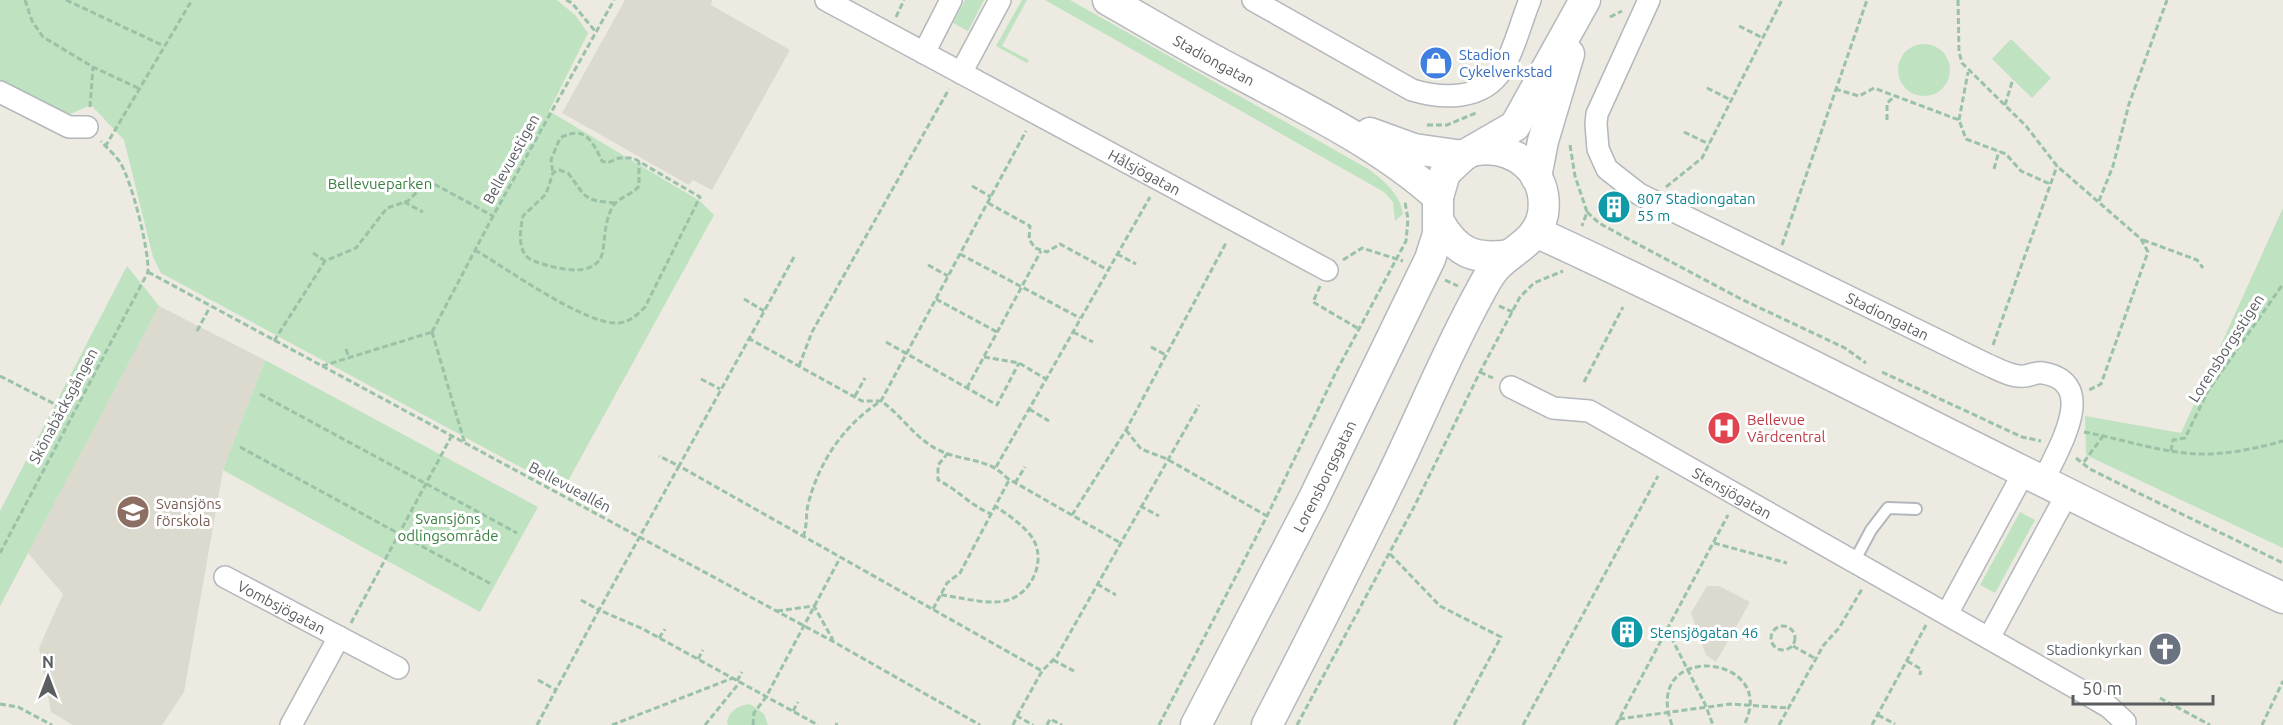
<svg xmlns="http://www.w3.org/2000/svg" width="2283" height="725" viewBox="0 0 2283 725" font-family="Ubuntu,sans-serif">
	<rect width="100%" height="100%" fill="#eceae1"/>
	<g fill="#dcd9cf">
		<path d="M625 0H712L711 5 790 50 712 190 693 180 689 185 562 113Z"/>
		<path d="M159 306 265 360 223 470 184 692 162 725H73L51 712 39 648 63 594 28 553Z"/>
		<path d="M1707 586H1719L1750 602 1716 662 1706 655 1691 613Z"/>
	</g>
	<g fill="#bfe2c1">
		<path d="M0 0H557L576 16 588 33 549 111 700 201 714 215 563 490 161 273 153 257 124 140 91 105 61 118 0 83Z"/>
		<path d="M965 0H984L968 31 953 23Z"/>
		<path d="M1022 0H1027L1002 46 1029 60 1027 63 996 46Z"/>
		<path d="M1045 0H1070L1370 170C1385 182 1400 194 1403 214L1395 221 1393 202 1384 192Z"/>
		<path d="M2011 39 2051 78 2032 98 1992 59Z"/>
		<circle cx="1924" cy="70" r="26"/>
		<path d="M2283 208V548L2086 455 2085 416 2181 433Z"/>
		<path d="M127 266 159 306 0 606V511Z"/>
		<path d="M265 360 538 507 480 612 223 470Z"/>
		<path d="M2020 512 2035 520 1995 593 1980 585Z"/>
		<path d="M750 704 764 714 768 725H728L727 721C731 709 738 706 750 704Z"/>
	</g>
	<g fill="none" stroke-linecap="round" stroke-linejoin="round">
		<g stroke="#b4b7bb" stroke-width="14">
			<path id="lane" d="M1854 562 1871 530 1888 508 1916 509"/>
		</g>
		<g stroke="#b4b7bb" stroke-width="24">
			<g id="street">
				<path id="s1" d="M826 0 1327 270"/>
				<path d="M1253 0 1412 90C1442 99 1482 101 1502 70 1514 52 1521 21 1530 0"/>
				<path id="s2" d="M1649 0 1597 114 1596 124 1598 149 1607 169 1639 194 1986 364C1998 369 2012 378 2025 376 2032 375 2036 372 2043 373 2102 383 2055 453 2043 482"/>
				<path d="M924 53 951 0"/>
				<path d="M961 73 1000 0"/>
				<path d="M0 92 69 127H87"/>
				<path id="s3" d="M1511 387 1553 408 1589 411 2078 689 2109 707 2125 722"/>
				<path id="s4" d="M225 577 398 668"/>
				<path d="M1947 614 2024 472"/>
				<path d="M1989 638 2067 494"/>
				<path d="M291 725 339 637"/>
			</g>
		</g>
		<g stroke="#b5b8bd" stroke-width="33">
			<g id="secondary">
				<path id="s5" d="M1108 0C1152 25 1195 51 1240 74 1307 110 1382 146 1438 197"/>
				<path d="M1370 133 1414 149 1463 156"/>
				<path d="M1536 177 1543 141 1569 54"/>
				<path d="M1439 222C1457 253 1474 260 1509 255"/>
				<path d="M1536 232C1788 348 2032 481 2283 598"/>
				<path id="s6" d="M1196 725 1313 500 1430 259 1438 234V197L1445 173 1463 156 1515 126 1585 0"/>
				<path d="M1267 725C1310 642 1352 558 1393 474 1422 414 1447 352 1479 294 1485 283 1490 272 1499 264 1516 248 1538 240 1543 214 1549 173 1516 145 1477 150"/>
			</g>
		</g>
		<g stroke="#99c2a7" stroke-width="3" stroke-dasharray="6 3" stroke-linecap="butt">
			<path d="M25 0 32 21 43 37 93 67 140 89"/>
			<path d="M66 0 164 46"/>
			<path d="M566 0 572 3 595 31"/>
			<path d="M1958 0 1959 52 1962 63 2026 126 2057 166 2141 239 2148 252 2101 384 2089 390"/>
			<path d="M896 17 904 0"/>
			<path d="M1610 17 1622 11"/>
			<path d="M1739 26 1763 38"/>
			<path d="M1707 88 1731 100"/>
			<path d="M1835 89 1859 96 1874 88 1959 120 1966 139 2006 154 2021 171 2050 184"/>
			<path d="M2005 105 2013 79"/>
			<path d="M90 107 93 67"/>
			<path d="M1887 120V103L1895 96"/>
			<path d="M1959 120 1968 72"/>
			<path d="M1427 125H1447L1478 112"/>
			<path d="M1684 132 1709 144"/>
			<path d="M1570 145 1575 176 1587 212 1582 226"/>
			<path d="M105 147 192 0"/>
			<path d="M1994 169 1999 151"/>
			<path d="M972 186 991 197"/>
			<path d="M1666 187 1702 158 1782 0"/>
			<path d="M2099 201 2113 166 2129 104 2167 0"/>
			<path d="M404 202 423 212"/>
			<path d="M615 203C582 200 587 198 568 173L559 170 553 173 546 194 523 216C520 230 516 255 534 261 553 268 597 281 603 251 605 235 605 220 613 206 619 197 632 195 639 186V162"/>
			<path d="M988 203 1030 226 1029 239 1035 248 1047 252 1060 244 1108 270"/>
			<path d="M1587 212 1599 223 1630 240 1741 299 1845 348 1866 363"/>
			<path d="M2143 240 2197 260 2203 268"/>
			<path d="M1782 245 1867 0"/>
			<path d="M475 250C506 268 585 325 618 323 630 322 637 315 645 307L700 197 633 158H619L607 163 602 161C593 143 586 124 560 138L551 160 553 173"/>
			<path d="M313 253 325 261"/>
			<path d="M960 254 1080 318"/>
			<path d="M1117 254 1136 264"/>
			<path d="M794 257 679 466 1042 671"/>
			<path d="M1343 260 1362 248 1403 261"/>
			<path d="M928 265 948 276"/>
			<path d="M148 272 834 642 980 725"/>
			<path d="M1445 280 1458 286"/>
			<path d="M1320 286 1313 302 1359 329"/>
			<path d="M744 299 764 311"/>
			<path d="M936 299 997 332"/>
			<path d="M1499 306 1513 312"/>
			<path d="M197 331 210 307"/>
			<path d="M432 332 493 216 614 0"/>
			<path d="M432 332 465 444"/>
			<path d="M1073 332 1093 342"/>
			<path d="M748 338 862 401H881C904 417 916 441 943 452 967 462 988 458 1007 478L1119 542"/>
			<path d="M274 341 325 261 356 248 387 208 408 201 424 185H436L493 216"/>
			<path d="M886 342 997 405 1019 363"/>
			<path d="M1993 345 2057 166"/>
			<path d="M1151 347 1166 355"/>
			<path d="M346 349 349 358"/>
			<path d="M984 357 1019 363 1046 379"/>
			<path d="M322 366 432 332"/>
			<path d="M799 366 812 332 949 89"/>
			<path d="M1480 372 1493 378"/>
			<path d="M1882 372 2022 437 2041 441"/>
			<path d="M0 376 72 413"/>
			<path d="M701 379 720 389"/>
			<path d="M1584 382 1623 307"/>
			<path d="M967 388 1041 251"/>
			<path d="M260 394 517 533"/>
			<path d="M855 396 865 378"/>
			<path d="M1029 409 1049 421"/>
			<path d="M1126 430 1141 449 1167 459 1267 516"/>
			<path d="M2084 432C2123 439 2164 454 2204 454 2230 454 2258 448 2283 441"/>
			<path d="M240 447 491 584"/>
			<path d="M2171 451 2173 440 2185 438 2208 391 2283 284"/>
			<path d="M948 453 938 465V480C958 490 970 505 991 514"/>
			<path d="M2076 458 2090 469 2128 488 2283 563"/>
			<path d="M2084 462 2103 436"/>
			<path d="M996 467 1150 197"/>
			<path d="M1015 483 1025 467"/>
			<path d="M1140 506 1159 516"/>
			<path d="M1072 515 1126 430 1227 241"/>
			<path d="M803 537C808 525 805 513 809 501 820 460 845 424 881 401L1026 131"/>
			<path d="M1714 543 1787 563"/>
			<path d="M0 553 148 272C149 249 132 182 120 162 115 155 107 148 101 141"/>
			<path d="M1390 554 1440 606 1501 637 1454 725"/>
			<path d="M1097 584 1116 595"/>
			<path d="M941 595C961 597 992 607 1011 599 1034 590 1047 557 1031 536 1022 524 1008 515 995 506"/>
			<path d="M581 600 599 610 679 466 659 456"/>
			<path d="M933 609 947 583 960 573 1009 480"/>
			<path d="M777 611 814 606 833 640"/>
			<path d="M351 623 451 437"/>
			<circle cx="1783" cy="638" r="12"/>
			<path d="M1667 629 1705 704 1713 725"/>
			<path d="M659 638 665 629"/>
			<path d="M1793 646 1816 659"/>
			<path d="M698 659 703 650"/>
			<path d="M1053 660 1074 671"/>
			<path d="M1907 661 1921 669 1920 675"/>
			<path d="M538 680 556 690"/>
			<path d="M737 681 742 672"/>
			<path d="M2160 698 2210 725"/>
			<path d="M0 704 18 707 52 725"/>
			<path d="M793 711 798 702"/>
			<path d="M1878 715 1895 724"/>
			<path d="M1017 716 1042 671 1057 656 1199 405"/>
			<path d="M1619 719 1730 704 1789 708"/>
			<path d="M537 725 599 610 643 629 818 725"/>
			<path d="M612 725 733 678"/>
			<path d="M705 725 740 682"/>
			<path d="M753 725 754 713 766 697 840 558"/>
			<path d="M836 725 837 723"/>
			<path d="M1013 725 1017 716 1033 725"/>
			<path d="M1047 725 1050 719 1062 725"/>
			<path d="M1159 725 1267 516 1336 372 1406 241 1408 219 1405 202"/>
			<path d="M1297 725 1414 507 1480 372 1520 297 1534 283 1563 271"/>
			<path d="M1523 725 1658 476"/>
			<path d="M1616 725 1728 515"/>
			<path d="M1672 725C1640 639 1781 654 1744 725"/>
			<path d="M1779 725 1823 646 1839 628 1862 589"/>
			<path d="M1872 725 1926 625"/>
			<path d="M2262 725 2283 681"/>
		</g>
		<use href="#lane" stroke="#fff" stroke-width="10"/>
		<use href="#street" stroke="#fff" stroke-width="21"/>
		<use href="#secondary" stroke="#fff" stroke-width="30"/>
	</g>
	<defs>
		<g id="shop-disc" transform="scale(1.725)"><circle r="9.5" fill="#3f7fe0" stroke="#fff"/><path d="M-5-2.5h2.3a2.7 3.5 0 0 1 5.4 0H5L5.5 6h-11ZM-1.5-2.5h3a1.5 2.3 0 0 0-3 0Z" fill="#fff"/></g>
		<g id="building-disc" transform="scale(1.725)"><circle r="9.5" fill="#0f9aa8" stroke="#fff"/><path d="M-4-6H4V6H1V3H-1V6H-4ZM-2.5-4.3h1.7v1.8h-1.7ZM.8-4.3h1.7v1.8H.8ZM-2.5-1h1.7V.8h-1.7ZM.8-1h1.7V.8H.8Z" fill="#fff"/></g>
		<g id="hospital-disc" transform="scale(1.725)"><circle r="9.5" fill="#e0444e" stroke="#fff"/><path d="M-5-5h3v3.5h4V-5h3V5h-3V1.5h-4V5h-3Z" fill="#fff"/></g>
		<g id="school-disc" transform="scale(1.725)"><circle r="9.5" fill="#8d6e63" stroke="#fff"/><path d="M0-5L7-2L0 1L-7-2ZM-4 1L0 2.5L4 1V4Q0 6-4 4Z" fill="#fff"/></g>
		<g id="church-disc" transform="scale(1.725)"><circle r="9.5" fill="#6b7280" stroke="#fff"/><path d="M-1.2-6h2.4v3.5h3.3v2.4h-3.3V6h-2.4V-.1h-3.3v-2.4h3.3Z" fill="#fff"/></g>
	</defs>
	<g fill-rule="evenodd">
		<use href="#shop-disc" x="1436" y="63"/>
		<use href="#building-disc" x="1614" y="207"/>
		<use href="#hospital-disc" x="1724" y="428"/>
		<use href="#school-disc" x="133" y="512"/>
		<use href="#building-disc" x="1627" y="632"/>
		<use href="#church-disc" x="2165" y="649"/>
	</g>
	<g text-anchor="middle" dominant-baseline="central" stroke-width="6" stroke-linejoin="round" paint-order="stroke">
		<g font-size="15" fill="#366cbe" stroke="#fff" text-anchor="start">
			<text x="1459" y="54">Stadion<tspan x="1459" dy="17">Cykelverkstad</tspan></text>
		</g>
		<g font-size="15" fill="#5a5d61" stroke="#fff">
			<text stroke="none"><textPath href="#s5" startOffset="122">Stadiongatan</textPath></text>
			<text transform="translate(511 159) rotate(-61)">Bellevuestigen</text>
			<text stroke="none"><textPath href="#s1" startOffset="362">Hålsjögatan</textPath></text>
			<text stroke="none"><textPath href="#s2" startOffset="500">Stadiongatan</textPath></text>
			<text transform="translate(2226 348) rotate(-57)">Lorensborgsstigen</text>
			<text transform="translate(63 406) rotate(-62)">Skönabäcksgången</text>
			<text stroke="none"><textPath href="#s6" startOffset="280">Lorensborgsgatan</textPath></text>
			<text transform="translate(570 487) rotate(28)">Bellevueallén</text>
			<text stroke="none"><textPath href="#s3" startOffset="248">Stensjögatan</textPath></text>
			<text stroke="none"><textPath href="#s4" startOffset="64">Vombsjögatan</textPath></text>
		</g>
		<g font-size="15" fill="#398140" stroke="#fff">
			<text x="380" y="183">Bellevueparken</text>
			<text x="448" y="518">Svansjöns<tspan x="448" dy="17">odlingsområde</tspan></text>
		</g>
		<g font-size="15" fill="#0d838f" stroke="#fff" text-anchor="start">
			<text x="1637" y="198">807 Stadiongatan<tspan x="1637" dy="17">55 m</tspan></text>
			<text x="1650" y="632">Stensjögatan 46</text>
		</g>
		<g font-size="15" fill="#be3a42" stroke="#fff" text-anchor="start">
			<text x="1747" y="419">Bellevue<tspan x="1747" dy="17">Vårdcentral</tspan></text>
		</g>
		<g font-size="15" fill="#785e54" stroke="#fff" text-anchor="start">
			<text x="156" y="503">Svansjöns<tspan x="156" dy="17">förskola</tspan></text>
		</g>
		<g font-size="15" fill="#5b616d" stroke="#fff" text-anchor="end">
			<text x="2142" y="649">Stadionkyrkan</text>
		</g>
	</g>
	<g transform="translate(48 677)" stroke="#ffffff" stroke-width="4.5" paint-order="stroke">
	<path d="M0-4.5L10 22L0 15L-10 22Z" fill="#5a5d61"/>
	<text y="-9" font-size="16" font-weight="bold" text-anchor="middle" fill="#5a5d61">N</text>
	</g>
	<path d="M2073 695v9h140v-9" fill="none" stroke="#5a5d61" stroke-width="3"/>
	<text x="2082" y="695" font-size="18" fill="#5a5d61" stroke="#ffffff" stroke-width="4.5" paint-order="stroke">50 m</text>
</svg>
